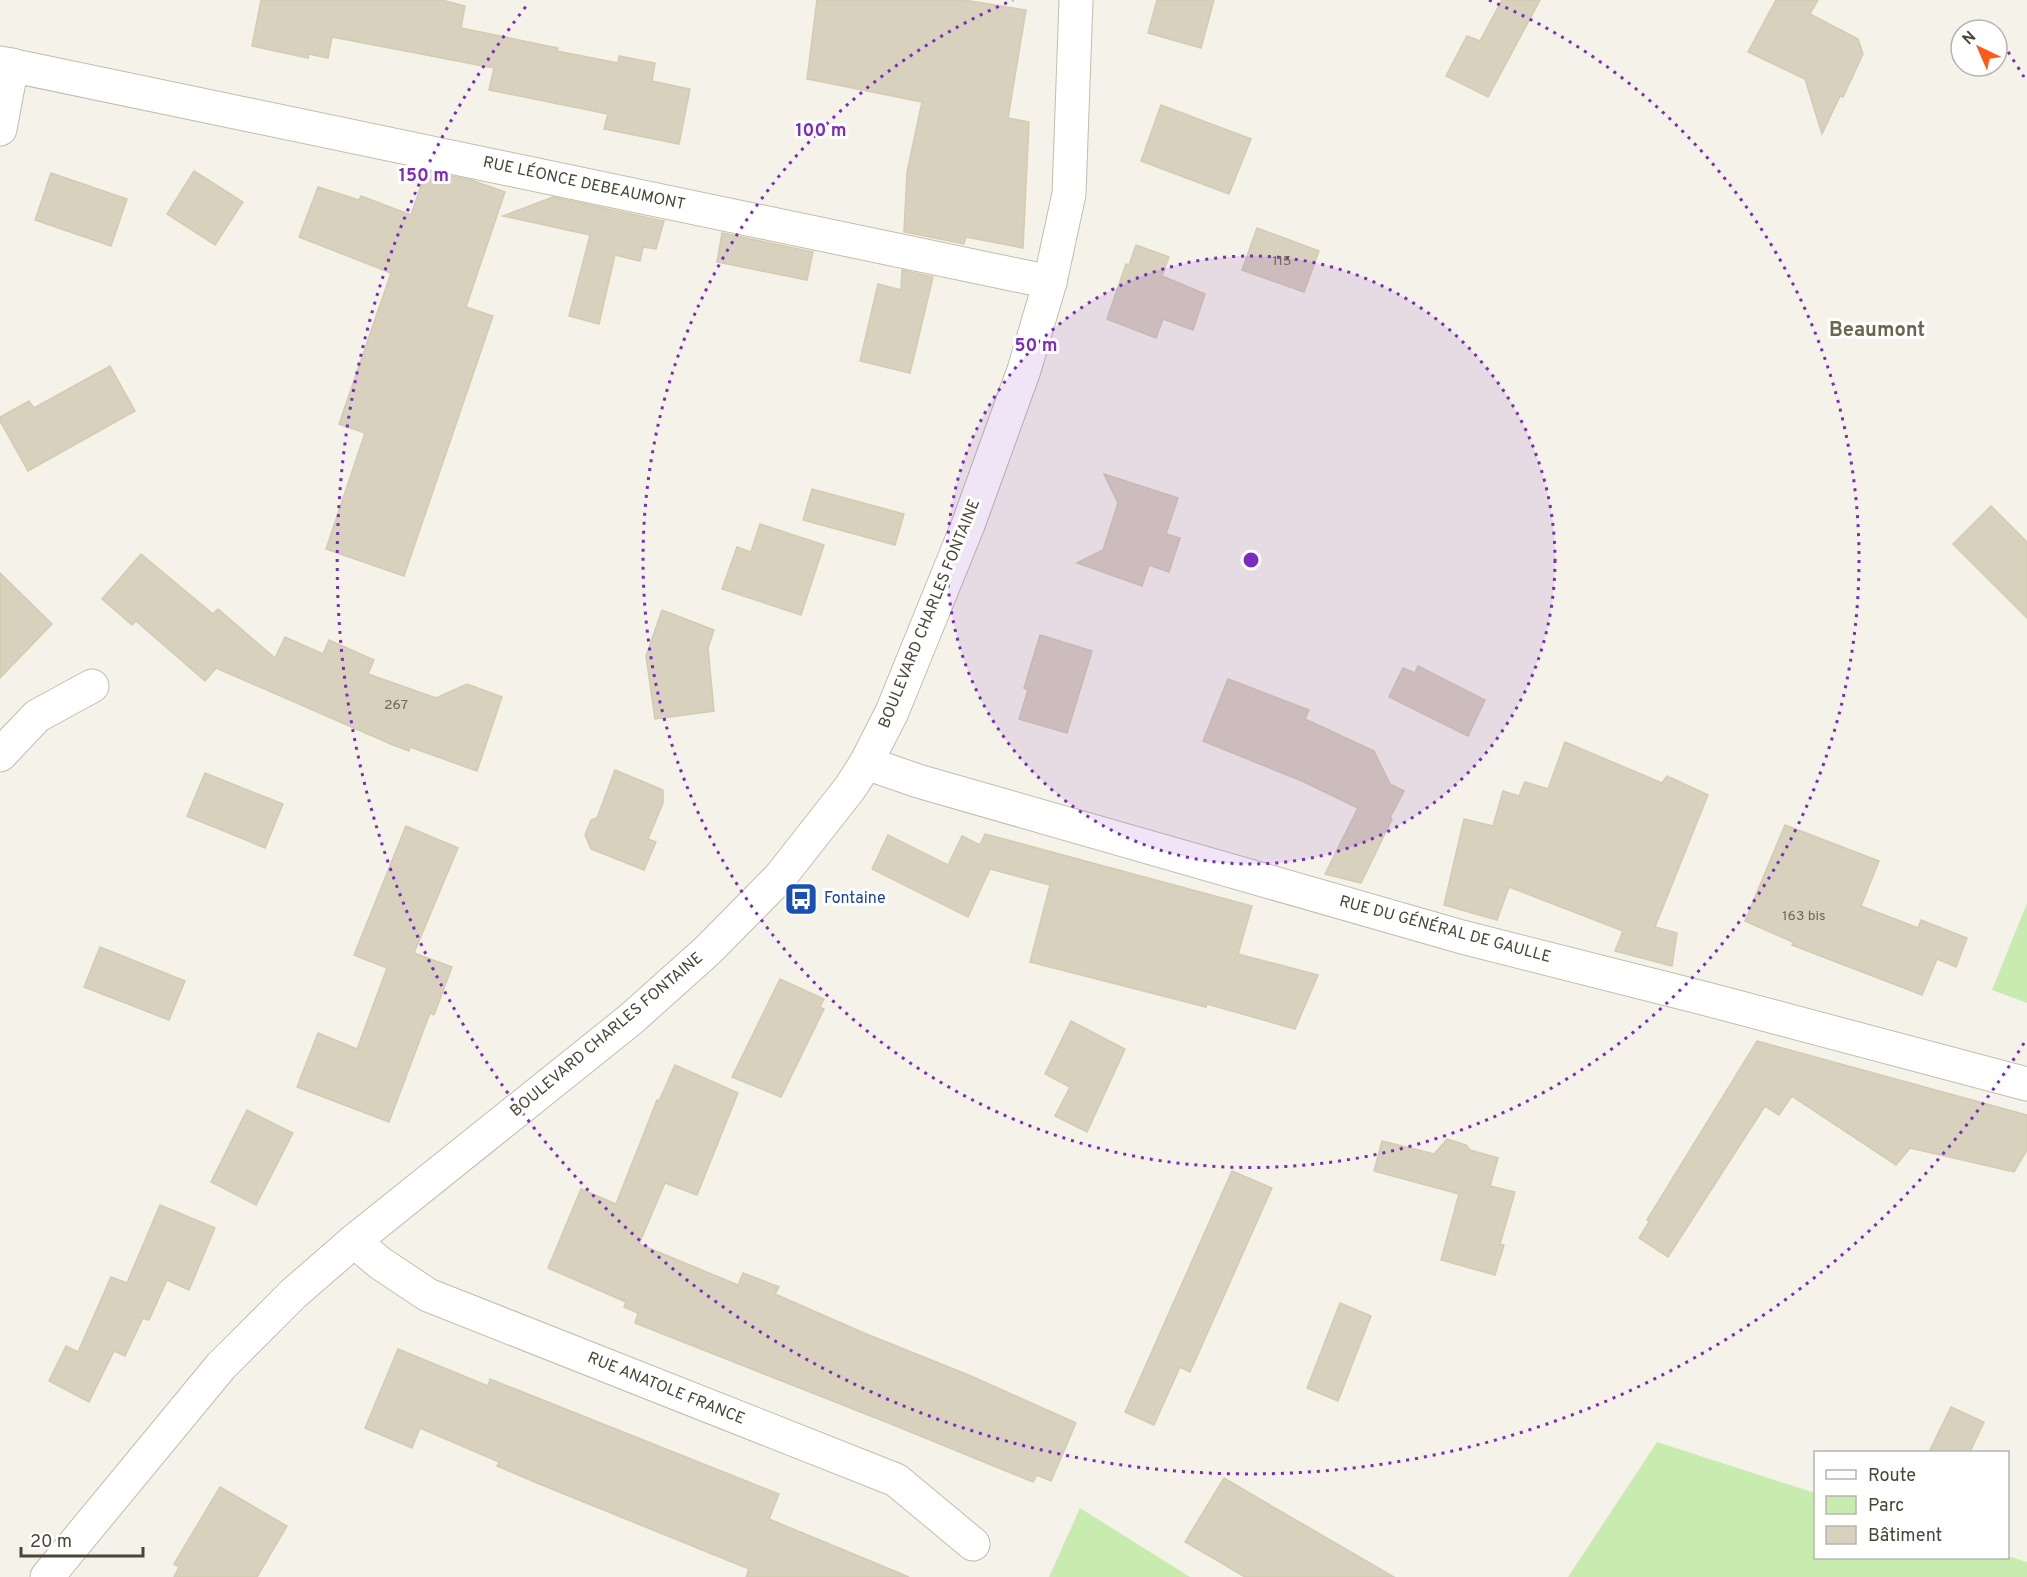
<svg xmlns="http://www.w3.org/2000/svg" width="2027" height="1577" viewBox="0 0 2027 1577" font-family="Overpass,sans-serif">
	<rect width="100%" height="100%" fill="#f5f3e9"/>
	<g fill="#c8ecaf">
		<path d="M2027 903V1003L1992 990Z"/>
		<path d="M1657 1442 1815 1493 1816 1558H2008V1556L2027 1562V1577H1568Z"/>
		<path d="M1080 1508 1190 1577H1049Z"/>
	</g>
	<g fill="#d8d1bd" stroke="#d4cbb0" stroke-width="1.5">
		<path d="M261 0H442L465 6 461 28 558 48 557 51 618 63 619 56 655 63 652 81 690 89 679 144 604 129 608 114 489 90 494 68 332 37 328 58 309 54 308 58 252 46Z"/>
		<path d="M817 0H964L1026 10 1008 118 1029 122 1023 248 966 237 964 244 904 232 907 172 922 102 807 79Z"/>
		<path d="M1157 0H1214L1201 48 1148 33Z"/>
		<path d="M1502 0H1540L1488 97 1446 76 1467 36 1480 41Z"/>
		<path d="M1776 0H1818L1810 14 1858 39 1863 54 1843 97 1840 96 1822 134 1805 79 1748 52Z"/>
		<path d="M1161 105 1251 139 1229 194 1141 161Z"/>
		<path d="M194 171 243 202 215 245 167 214Z"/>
		<path d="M426 171 471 180 505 192 466 307 493 316 404 576 326 549 365 433 339 424 391 273 299 237 318 187 359 200 361 196 411 215Z"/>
		<path d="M51 173 127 199 111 246 35 220Z"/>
		<path d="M553 197 664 221 656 249 643 247 640 261 615 255 599 324 569 316 590 235 503 216Z"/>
		<path d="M1257 228 1319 251 1304 292 1242 270Z"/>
		<path d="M722 233 813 252 807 280 717 262Z"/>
		<path d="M1136 245 1169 257 1162 276 1205 294 1193 330 1163 319 1156 338 1107 319 1126 264 1129 265Z"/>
		<path d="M902 270 933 277 910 373 860 361 878 284 901 290Z"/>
		<path d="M110 366 135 411 28 471 0 421V417L29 401 34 408Z"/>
		<path d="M1104 474 1178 498 1166 534 1180 538 1169 572 1149 565 1142 586 1077 563 1103 550 1118 503Z"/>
		<path d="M812 489 904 514 895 545 803 520Z"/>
		<path d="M1991 506 2027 542V618L1953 544Z"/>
		<path d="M760 524 824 545 801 615 722 589 737 547 751 552Z"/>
		<path d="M141 554 213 614 218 609 275 658 285 637 323 654 329 640 374 660 368 674 436 698 467 684 502 697 477 771 410 747 409 751 393 745 216 668 205 681 136 621 132 625 102 599Z"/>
		<path d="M0 573 52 624 0 678Z"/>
		<path d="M662 610 714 630 708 648 714 711 655 719 646 656Z"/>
		<path d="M1040 635 1092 651 1067 733 1019 719 1028 690 1024 688Z"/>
		<path d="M1418 666 1485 700 1468 736 1389 697 1403 668 1415 673Z"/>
		<path d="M1228 679 1309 710 1305 719 1374 751 1390 784 1404 791 1390 818 1392 819 1361 883 1325 874 1358 808 1302 781 1203 741Z"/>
		<path d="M1565 742 1662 783 1667 776 1708 795 1655 927 1677 933 1672 966 1615 951 1623 931 1509 887 1497 920 1444 905 1464 819 1493 826 1503 791 1519 796 1525 782 1548 789Z"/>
		<path d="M615 770 663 790V803L648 839 656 842 644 870 591 849 585 835 591 820 597 818Z"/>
		<path d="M205 773 283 804 265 848 187 816Z"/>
		<path d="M1785 825 1879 861 1861 906 1918 928 1921 920 1967 938 1956 967 1937 959 1922 995 1792 945 1793 942 1745 921Z"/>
		<path d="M406 826 458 848 414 953 452 967 434 1015 430 1013 389 1122 297 1087 318 1033 357 1049 387 968 354 955Z"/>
		<path d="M985 834 1252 906 1238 954 1318 975 1295 1029 1207 1004 1206 1007 1030 962 1050 885 990 869 968 917 872 869 888 835 948 865 962 836 980 845Z"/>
		<path d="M100 947 185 981 169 1020 84 987Z"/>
		<path d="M780 979 824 999 820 1007 824 1009 781 1097 732 1077Z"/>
		<path d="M1071 1021 1125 1049 1087 1132 1055 1116 1070 1087 1045 1074Z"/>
		<path d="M1757 1041 2027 1115V1150L2014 1172 1910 1148 1896 1165 1792 1096 1779 1115 1765 1106 1668 1257 1639 1238 1649 1222 1647 1220Z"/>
		<path d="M675 1065 738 1093 697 1195 665 1183 639 1244 738 1285 743 1273 779 1287 775 1294 864 1333 971 1376 1076 1423 1051 1481 1037 1475 1033 1482 891 1424 635 1323 638 1313 624 1307 626 1302 548 1268 581 1189 616 1204 657 1100 659 1101Z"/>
		<path d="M247 1110 293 1133 256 1205 211 1182Z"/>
		<path d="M1447 1139 1466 1145 1470 1150 1498 1158 1490 1186 1515 1192 1500 1244 1504 1245 1495 1275 1441 1260 1459 1194 1374 1171 1382 1141 1434 1154Z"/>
		<path d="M1232 1171 1272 1188 1190 1372 1180 1367 1154 1425 1125 1412Z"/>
		<path d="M160 1205 215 1228 189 1290 167 1280 149 1320 143 1318 125 1356 114 1351 89 1402 49 1381 66 1346 78 1352 111 1277 127 1283Z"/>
		<path d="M1340 1303 1371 1316 1338 1401 1307 1388Z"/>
		<path d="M398 1349 488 1386 490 1379 779 1494 769 1519 909 1577H746L749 1569 537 1483 497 1466 499 1462 420 1428 412 1448 365 1428Z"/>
		<path d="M1951 1407 1984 1422 1970 1452H1929Z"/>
		<path d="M1224 1478 1251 1494 1394 1577H1245L1213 1558 1185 1542Z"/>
		<path d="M220 1487 287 1526 257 1577H174L179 1567 174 1564Z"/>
	</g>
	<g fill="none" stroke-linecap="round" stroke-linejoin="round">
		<g stroke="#c2bdaa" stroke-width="35">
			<g id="minor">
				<path d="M0 63 1050 282"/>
				<path d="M0 129 12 65"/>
				<path d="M0 755 37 716 92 686"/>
				<path d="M866 763 918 781 1462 937 1703 998 2027 1084"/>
				<path d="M354 1241 380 1263 428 1295 896 1480 973 1544"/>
				<path d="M47 1577 221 1366 293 1294 354 1241 631 1019 708 950 780 877 850 788 866 763 892 712 968 525 1024 370 1050 282 1069 194 1076 0"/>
			</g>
		</g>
		<use href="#minor" stroke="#fff" stroke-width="33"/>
	</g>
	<circle cx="1251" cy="560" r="304" fill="#7b2cbf" fill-opacity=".12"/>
	<g fill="none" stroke="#7b2cbf" stroke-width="3" stroke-dasharray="3 6">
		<circle cx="1251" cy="560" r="304"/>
		<path d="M1489 0A608 608 0 1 1 1013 0"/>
		<path d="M2024 1043A912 912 0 1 1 527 5M1998 37A912 912 0 0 1 2024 77"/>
	</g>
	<defs>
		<g id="bus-square" transform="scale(1.725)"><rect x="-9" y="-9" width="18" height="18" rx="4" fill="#1a4fb4" stroke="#fff"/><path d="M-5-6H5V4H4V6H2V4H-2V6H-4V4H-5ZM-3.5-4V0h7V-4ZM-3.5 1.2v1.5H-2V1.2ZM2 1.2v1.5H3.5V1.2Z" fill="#fff"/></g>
	</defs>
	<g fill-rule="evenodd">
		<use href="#bus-square" x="801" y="899"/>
	</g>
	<g text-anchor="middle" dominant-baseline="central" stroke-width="6" stroke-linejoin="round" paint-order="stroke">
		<g font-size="14" fill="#6e6858">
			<text x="1282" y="261">115</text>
			<text x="396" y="705">267</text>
			<text x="1804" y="916">163 bis</text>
		</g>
		<g font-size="16" fill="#4a4536" stroke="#fff">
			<text transform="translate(584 184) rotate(12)">RUE LÉONCE DEBEAUMONT</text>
			<text transform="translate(930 614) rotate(-68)">BOULEVARD CHARLES FONTAINE</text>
			<text transform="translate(1445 930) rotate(15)">RUE DU GÉNÉRAL DE GAULLE</text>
			<text transform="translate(607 1035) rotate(-40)">BOULEVARD CHARLES FONTAINE</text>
			<text transform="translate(666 1389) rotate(22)">RUE ANATOLE FRANCE</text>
		</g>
		<g font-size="16" fill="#164399" stroke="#fff" text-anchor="start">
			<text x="824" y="899">Fontaine</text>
		</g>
		<g font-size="20" font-weight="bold" fill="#6e654d" stroke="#fff">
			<text x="1877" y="331">Beaumont</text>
		</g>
	</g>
	<circle cx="1251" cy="560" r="9" fill="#7b2cbf" stroke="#fff" stroke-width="3"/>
	<g font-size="18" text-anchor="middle" font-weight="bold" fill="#7b2cbf" stroke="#fff" stroke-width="6" stroke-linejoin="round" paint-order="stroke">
		<text x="821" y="136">100 m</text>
		<text x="424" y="181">150 m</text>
		<text x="1036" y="351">50 m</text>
	</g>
	<rect x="1814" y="1451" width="195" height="108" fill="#ffffff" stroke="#b7b5af" stroke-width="1.5"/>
	<rect x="1826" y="1470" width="30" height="9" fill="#ffffff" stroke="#b7b5af" stroke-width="1.5"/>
	<text x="1868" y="1481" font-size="18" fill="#4a4536">Route</text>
	<rect x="1826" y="1496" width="30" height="18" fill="#c8ecaf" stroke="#b7b5af" stroke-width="1.5"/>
	<text x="1868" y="1511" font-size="18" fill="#4a4536">Parc</text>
	<rect x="1826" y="1526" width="30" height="18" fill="#d8d1bd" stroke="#b7b5af" stroke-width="1.5"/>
	<text x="1868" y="1541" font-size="18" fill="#4a4536">Bâtiment</text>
	<g transform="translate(1979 48) rotate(316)"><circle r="28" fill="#ffffff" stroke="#b7b5af" stroke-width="1.5"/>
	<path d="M0-4.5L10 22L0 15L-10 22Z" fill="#ff5a16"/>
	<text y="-9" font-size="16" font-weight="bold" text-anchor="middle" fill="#4a4536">N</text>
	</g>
	<path d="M21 1547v9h122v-9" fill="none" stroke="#4a4536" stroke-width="3"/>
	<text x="30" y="1547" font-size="18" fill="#4a4536" stroke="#ffffff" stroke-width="4.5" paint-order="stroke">20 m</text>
</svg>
